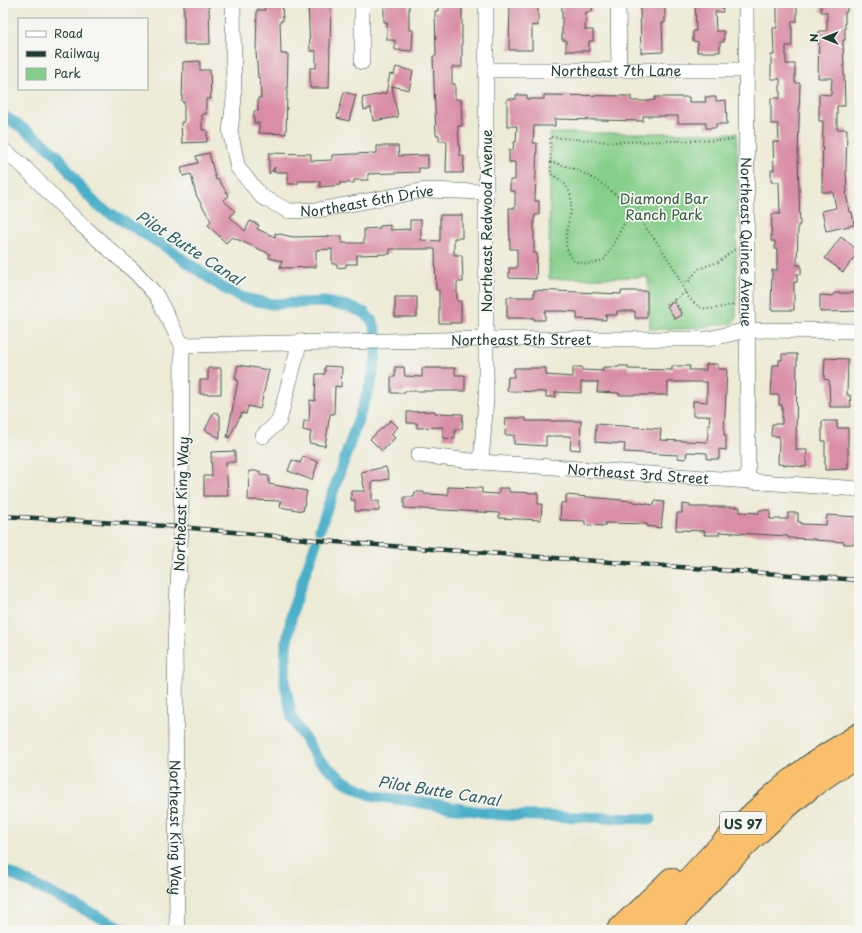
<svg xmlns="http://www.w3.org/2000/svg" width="862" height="933" viewBox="0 0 862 933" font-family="'Playpen Sans',sans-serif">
	<rect width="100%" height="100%" fill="#f6f6f2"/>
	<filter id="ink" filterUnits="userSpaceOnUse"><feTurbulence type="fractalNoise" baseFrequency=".025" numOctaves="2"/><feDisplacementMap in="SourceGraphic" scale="8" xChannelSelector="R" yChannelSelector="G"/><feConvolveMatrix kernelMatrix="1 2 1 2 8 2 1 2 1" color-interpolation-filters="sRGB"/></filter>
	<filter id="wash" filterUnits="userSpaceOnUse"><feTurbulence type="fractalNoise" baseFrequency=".012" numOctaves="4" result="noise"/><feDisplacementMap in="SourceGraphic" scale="16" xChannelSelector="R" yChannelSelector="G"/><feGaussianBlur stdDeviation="0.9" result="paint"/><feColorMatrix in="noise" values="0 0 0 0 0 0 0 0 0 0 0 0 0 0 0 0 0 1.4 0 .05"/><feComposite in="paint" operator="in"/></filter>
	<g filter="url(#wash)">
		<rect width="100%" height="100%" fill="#edead6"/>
		<path fill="#86cf8b" stroke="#528660" d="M550 133H737L736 319 732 323 682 329H650L648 277 549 279Z"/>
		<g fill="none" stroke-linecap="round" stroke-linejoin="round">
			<g stroke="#4aafc9" stroke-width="11">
				<path d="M3 115 40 140 59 157 81 188 98 206 163 245 223 288 243 298 272 304 324 302 347 306 365 313 372 321 376 331V357L371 383 320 529"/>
				<path d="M316 543 293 608 286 647 285 684 292 718 317 758 344 781 371 795 501 815 651 819"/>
				<path d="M3 870 126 930"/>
			</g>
		</g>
		<g id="blocks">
			<g fill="#d98da6">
				<path d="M184 3H207V6H209L210 44H184Z"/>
				<path d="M264 3H282L283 21H280L281 54H288L286 134 259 133V123H254V111H258V98H261L260 78H258L256 52 257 10H265Z"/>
				<path d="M308 3H331L329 88H310V68H316V51H310Z"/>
				<path d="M384 3H409V30H413L412 51 395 50V40H387V22H384Z"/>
				<path d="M438 3H462V67H452V84H455V99H461L462 126H458L460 156H464L463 173H446L447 141H439V135H436L433 56H436L435 11H438Z"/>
				<path d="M510 3H538V26L532 25V50H509Z"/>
				<path d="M567 3H592V12H586L585 30H593V41H589V51H566V40H562V4Z"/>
				<path d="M695 3H722L723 12H715L716 31H724V42H720V52H697L698 42 693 41V31H696Z"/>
				<path d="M777 3H797V21H792V46H786V64H795V83H800L798 156 800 225H798L797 265H801V274H797V282H794V310H771L772 270H777V249H775V241H771L772 214H780L779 182H771V170H774L773 142H779L778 124H771V98H780V79H771V55H774L773 28H777Z"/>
				<path d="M821 3H847V12H845V40H843L845 106H837V129H847L846 170 847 192H846L849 212H852L854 225 826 231 822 211 836 208 833 192H822L823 121H819V94L831 95 832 78H818L819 31H827V12H821Z"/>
				<path d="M640 5H665V23H662L663 52 641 53Z"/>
				<path d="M200 61V70H210L211 99H206V114H202V130H207V142L182 143 181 122H184V102H182L183 62Z"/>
				<path d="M396 67 413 71 409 90 392 86 398 117 373 121 371 108 364 110 362 98 386 93 390 74 394 75Z"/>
				<path d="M344 92 356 95 349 121 337 118Z"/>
				<path d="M516 95H527V99H544V95L631 96V101H647L655 100V97H689V102H706L705 97H716V101L726 100 727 124H716V128H706V123H678V116H643V121L555 119V126H534L533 143H537L535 201H539V215H535L534 220V253H537L536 279 509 278V268H517V249H510L509 208H515V191H510V180H515V162H509V150H513L514 142H516L517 126H507V99H516Z"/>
				<path d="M377 146H398L399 156 428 155V168H419V172L368 174V180H354V183H340V185L331 186 320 187V181H298V184H288V172H273L275 167 269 174V153L311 154V161L332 160V155L377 153Z"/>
				<path d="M209 153 216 180 218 179 229 196 223 200 235 211 230 217 245 231 250 221 259 225 257 229 275 237V233L293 237 342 236V243H364V229L380 228V226L390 225V230L410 229V220H421V240L440 241V215H462V238H454V255H462L463 282H457V301H461V323H439V290H436L435 249H390V254L357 255V264H346V267L337 268V264H332V249L316 250V267L280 268 282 261 269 258 270 254 232 237 226 243 208 225 211 221 196 195 191 174 183 176 181 167 198 163 196 156Z"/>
				<path d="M841 237 859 251 843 272 825 258Z"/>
				<path d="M534 290 621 294V291H647V318H635V311H617V315H606V320L577 319V312L563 311H545V320H534V318H507V297H534Z"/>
				<path d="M834 293H859V311L820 312V295L833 296Z"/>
				<rect x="395" y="297" width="22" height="20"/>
				<path d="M674 302 682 315 675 319 667 306Z"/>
				<path d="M782 354H797L796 450H807L806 467 778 464 779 436H771L772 424H782V405H779V395H771L773 365H779V360H782Z"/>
				<path d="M825 358 848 359 847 395H850L851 407H830L829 380 824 379Z"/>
				<path d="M706 364H718V369H727L724 435H726V450L719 449V459H707V453L687 452 686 459 678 458V455L624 452 625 444 595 442 596 424 661 429 660 440 707 442 710 416H693V401L707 402V382H668V395H619V393L597 392 598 382H581V393L555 392 556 397H546V392L507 391 508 377H514V368H546V375L573 377V367H582V370L603 371V367H619V366H628V369L672 370V366H690L689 370H706Z"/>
				<path d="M238 365 269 370 260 409 248 406 246 414 242 413 229 438 227 437 238 380 235 379Z"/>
				<path d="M325 366 342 367 341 387 335 386 334 414H330L325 446 309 443 311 432 303 430 304 421H309L310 400 315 401 316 374H325Z"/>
				<path d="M395 367H404L405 376 422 377V368H455V375H465V391H405V393H391V377H395Z"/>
				<path d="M208 368H221V394H200V380H208Z"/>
				<path d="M435 411V413L463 414 462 429H455V439L443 438V427L417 428V423H407V412Z"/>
				<path d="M214 412 220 415V438L205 430Z"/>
				<path d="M506 418H526V421H581L580 450 570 449 571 436H546V446L514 444V435H505Z"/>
				<path d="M391 420 398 427 391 434 395 438 382 451 370 439Z"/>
				<path d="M822 421H837V428H848V469L825 470V441H822Z"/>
				<path d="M235 451V462H226L228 496H204V476H212L211 452Z"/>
				<path d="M303 456 318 462 312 480 288 471 292 460 300 463Z"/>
				<path d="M386 467 389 479 372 482V501H379V511H355V500H351V491H365L361 472Z"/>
				<path d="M249 471H260V475L269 476V484L307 491 303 511 280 507 281 501 248 500Z"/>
				<path d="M448 487 482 488V493L499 494V488H509V492L538 493V504H542L541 520 499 518V513L404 508V497H414L415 492H424V494L448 495Z"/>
				<path d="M566 495 633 501V502L654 505 655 501 664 502 661 528 647 526V524L605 523V526L585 525V521L560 520 561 503H566Z"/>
				<path d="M682 504 690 505V507H740V512L759 513V510H770V519H788V513H798V522H801V524L826 525 827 515 857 517 859 544H844V542L815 540V539L788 538V536L719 532V535H704L705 531 676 530 677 513H682Z"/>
			</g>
		</g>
	</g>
	<g filter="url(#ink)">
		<use href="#blocks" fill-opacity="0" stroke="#3e574c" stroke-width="1"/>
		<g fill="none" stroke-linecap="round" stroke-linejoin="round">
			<g stroke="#3e574c" stroke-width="16">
				<g id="minor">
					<path id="s1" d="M233 3 234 99 230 131 238 168 262 197 289 211 318 210 426 190 486 192"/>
					<path d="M362 3V62"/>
					<path d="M618 3 619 70"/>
					<path id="s2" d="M746 3 748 480"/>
					<path id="s3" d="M486 70H746"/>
					<path id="s4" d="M3 150 22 165 74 218 136 273 156 295 182 345 181 527 175 643 177 930"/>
					<path id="s5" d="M182 345 486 339H708L747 330 859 331"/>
					<path d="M263 436 279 421 300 341"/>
					<path id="s6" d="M418 455 481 462 859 489"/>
					<path d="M481 462 486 399V3"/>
				</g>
			</g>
			<g stroke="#3e574c" stroke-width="24">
				<g id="highway">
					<path d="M618 930 671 879"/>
					<path d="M643 930C692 874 741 819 800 773 818 758 840 747 859 734"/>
					<path d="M666 930C711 880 756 831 809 789 824 777 842 766 859 755"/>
				</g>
			</g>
			<g stroke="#3e574c" stroke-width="2" stroke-dasharray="1 3" stroke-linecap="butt">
				<path d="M550 162C559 164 568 166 576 170 620 188 647 227 672 265 681 279 684 299 700 307 711 312 725 305 736 305"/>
				<path d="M633 211 626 220 605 259C594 264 585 265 574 261 571 256 566 250 566 244 565 215 586 193 551 174L550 137 609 142 735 140"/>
				<path d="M681 283 689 281 698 269 718 262 735 249"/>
				<path d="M666 304 674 300"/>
				<path d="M682 313 674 300 686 292"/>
			</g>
			<use href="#minor" stroke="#fff" stroke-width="15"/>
			<use href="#highway" stroke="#f9bf6d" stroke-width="22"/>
			<g stroke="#1f3d34" stroke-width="4.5">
				<path id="rail" d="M3 516 181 527 336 542 859 580"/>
			</g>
			<use href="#rail" stroke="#f6f6f2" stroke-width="3" stroke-dasharray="9" stroke-linecap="butt"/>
		</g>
	</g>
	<g text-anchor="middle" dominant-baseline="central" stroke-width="3.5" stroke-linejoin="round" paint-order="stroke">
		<rect fill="#f6f6f2" stroke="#60746d" stroke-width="1" x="720" y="812" width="46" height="22" rx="3"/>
		<g font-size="13" font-weight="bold" fill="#1f3d34">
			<text x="743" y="823">US 97</text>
		</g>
		<g font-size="14" fill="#1f3d34" stroke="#f6f6f2">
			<text stroke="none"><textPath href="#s3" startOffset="130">Northeast 7th Lane</textPath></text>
			<text stroke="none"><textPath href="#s1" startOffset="313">Northeast 6th Drive</textPath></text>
			<text transform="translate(486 221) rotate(-90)">Northeast Redwood Avenue</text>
			<text stroke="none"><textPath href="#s2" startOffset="239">Northeast Quince Avenue</textPath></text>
			<text stroke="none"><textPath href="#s5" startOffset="339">Northeast 5th Street</textPath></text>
			<text stroke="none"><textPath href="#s6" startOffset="221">Northeast 3rd Street</textPath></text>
			<text transform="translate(181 504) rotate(-88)">Northeast King Way</text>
			<text stroke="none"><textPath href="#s4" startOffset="750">Northeast King Way</textPath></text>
		</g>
		<g font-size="14" fill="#345a45" stroke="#f6f6f2">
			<text x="664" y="198">Diamond Bar<tspan x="664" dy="16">Ranch Park</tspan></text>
		</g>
		<g font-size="15" font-style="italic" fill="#2c5f61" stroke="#f6f6f2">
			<text transform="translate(190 247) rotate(33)">Pilot Butte Canal</text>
			<text transform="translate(439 790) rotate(9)">Pilot Butte Canal</text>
		</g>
	</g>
	<rect width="862" height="933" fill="none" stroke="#f6f6f2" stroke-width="16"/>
	<rect x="18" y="18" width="130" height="72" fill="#f6f6f2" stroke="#a0aca6"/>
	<rect x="26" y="31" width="20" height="6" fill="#ffffff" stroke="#a0aca6"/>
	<text x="54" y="38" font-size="12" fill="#1f3d34">Road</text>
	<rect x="26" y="51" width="20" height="6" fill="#1f3d34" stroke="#a0aca6"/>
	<text x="54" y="58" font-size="12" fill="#1f3d34">Railway</text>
	<rect x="26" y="68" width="20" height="12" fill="#86cf8b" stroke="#a0aca6"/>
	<text x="54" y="78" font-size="12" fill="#1f3d34">Park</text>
	<g transform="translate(824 38) rotate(270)" stroke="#f6f6f2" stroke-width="3" paint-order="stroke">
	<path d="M0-3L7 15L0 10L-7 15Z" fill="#1f3d34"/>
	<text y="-6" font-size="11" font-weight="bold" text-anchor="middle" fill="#1f3d34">N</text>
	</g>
</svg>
